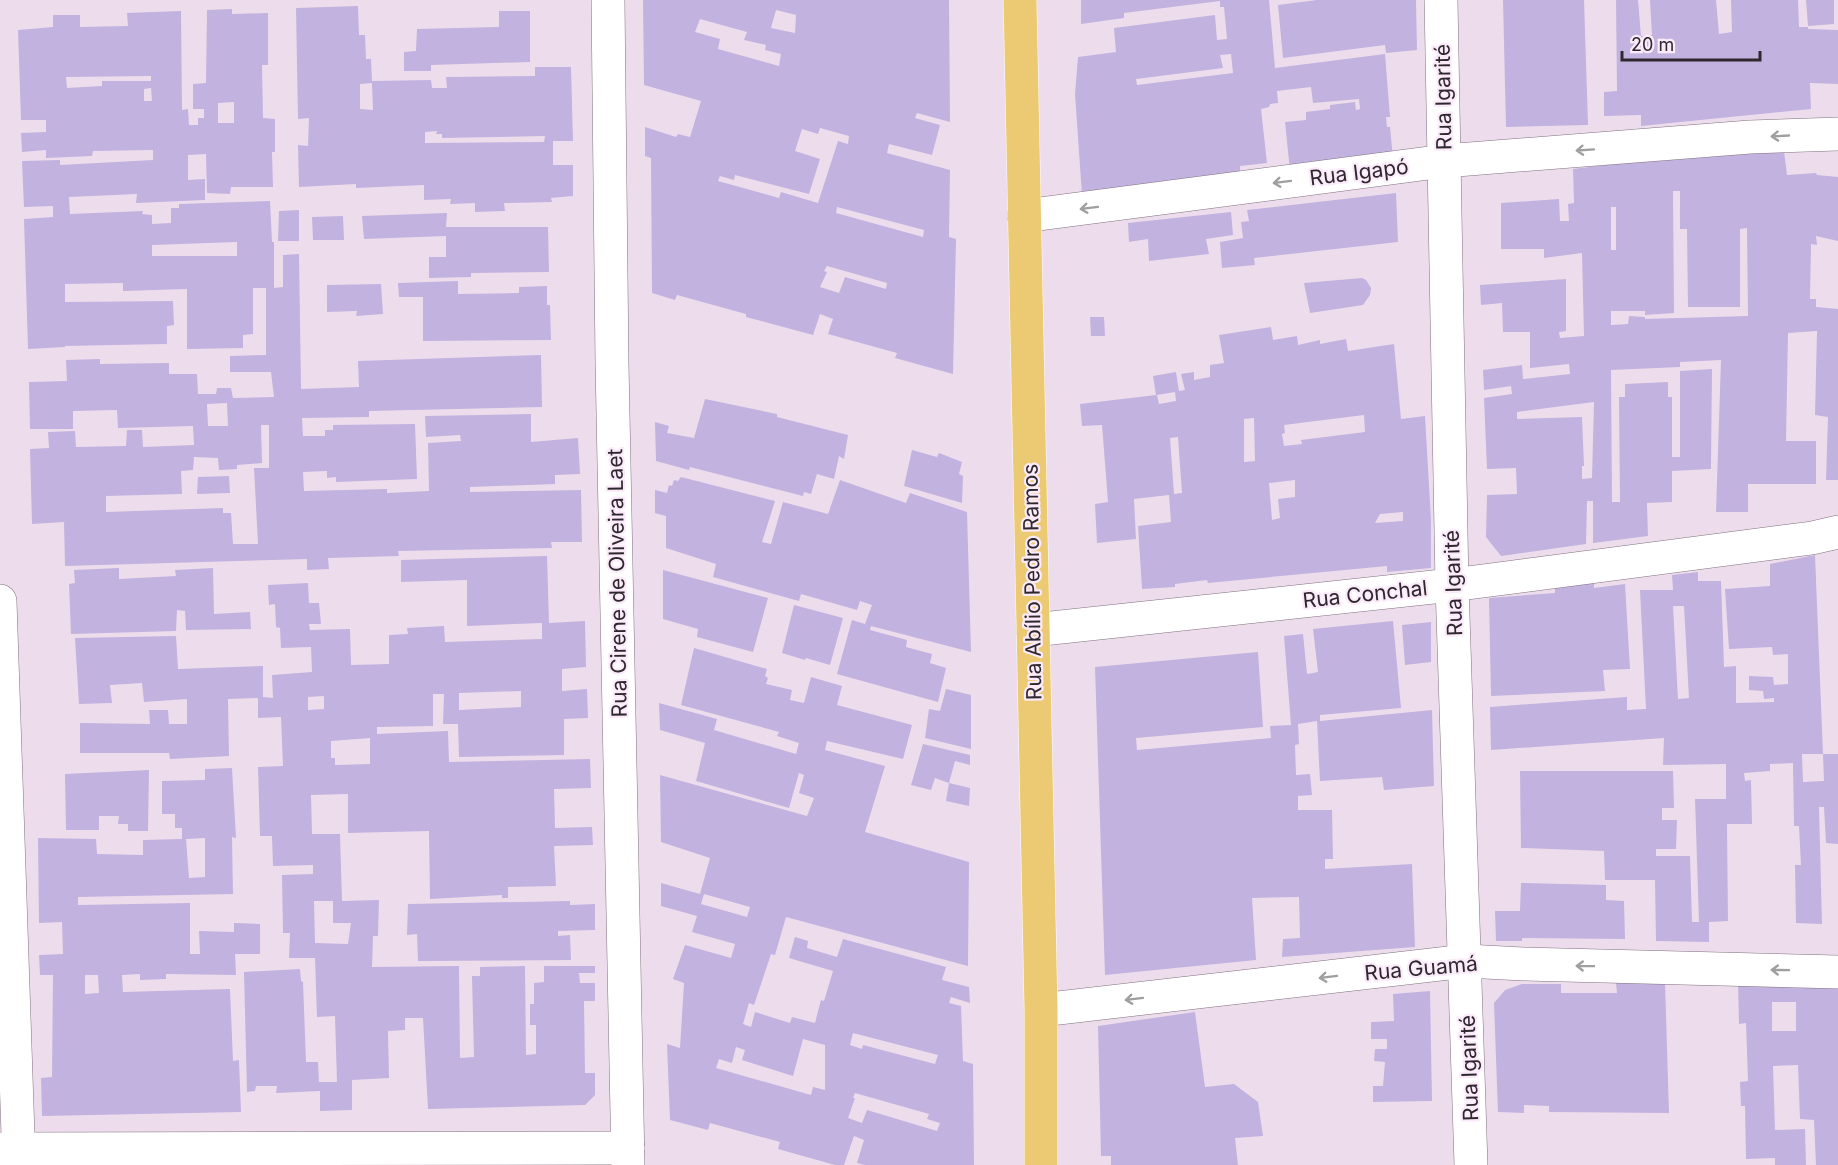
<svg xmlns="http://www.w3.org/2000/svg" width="1838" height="1165" viewBox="0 0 1838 1165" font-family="Inter,sans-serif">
	<rect width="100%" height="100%" fill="#edddec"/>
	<g fill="#c2b2df" fill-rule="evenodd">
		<path d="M643 0H949L950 122 917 113 915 118 940 125 932 155 889 144 887 153 950 170 949 237 956 239 953 374 895 358 897 353 828 334 833 319 820 314 813 335 746 317V314L677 295 675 300 652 293 651 158 645 156V127L676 137 678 134 690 137 701 101 644 85ZM776 10 796 15 795 33 771 28ZM700 19 747 32 744 40 766 45 765 50 781 54 779 66 718 49 720 39 695 32ZM820 128 849 136 848 144 838 141 818 203 781 192 779 198 718 181 720 176 734 180 735 175 809 194 820 159 795 151 802 129 818 134ZM837 207 924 230 923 237 836 213ZM827 266 887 283 886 289 845 277 839 293 820 287 827 272 824 271Z"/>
		<path d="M1081 0H1269L1275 68 1385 54 1390 117H1386L1387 127H1390L1393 158 1290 171 1285 122 1306 120V112L1330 109V105L1355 102 1356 110 1360 109 1359 99 1313 103 1311 87 1277 91 1278 103 1270 104 1269 107 1261 109 1267 163 1240 166V177L1082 195 1075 94 1078 57 1116 52 1114 28 1215 15 1217 40 1227 39 1224 7H1220V1L1124 13V18L1081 24ZM1231 54 1233 73 1137 85 1136 79 1223 68 1220 55Z"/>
		<path d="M1317 0H1416L1417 50 1386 53 1385 45 1283 58 1278 5Z"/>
		<path d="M1503 0H1584L1588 125 1506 127Z"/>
		<path d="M1616 0H1638L1641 36 1652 35 1650 0H1716L1719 34 1732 32 1731 0H1798L1799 27H1808V29L1838 30V84L1810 83 1811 109 1641 126V115L1604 116V92L1617 91Z"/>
		<path d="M1806 0H1834V24L1808 26Z"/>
		<path d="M358 6 359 35H365L366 59H371L372 81 431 80 432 88H447L446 77 535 76V67H571L573 141H553V165H573V196L551 198 552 202 504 203 505 211 475 212V203L450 204 451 199 424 200V185L356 188V184L299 187 298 145 308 146 309 118 298 119 296 8ZM372 83 373 110 360 109V84ZM437 131 436 134H442V138L545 136 544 142 425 143V132Z"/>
		<path d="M232 9V14L268 13V65H262L263 118 275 119V152H272L273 187H231L230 194 207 193 206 154 188 155V180L205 179V200L136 203 137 194 69 197 70 214 143 211 142 214 152 215V224L171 223V208H179V204L270 201 272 242H274V288L283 287V255L299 254 301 389 359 387 358 361 541 355 542 407 369 411V417L302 418 303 436H325V430H333V425L415 424 417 479 336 482V477L327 478V471L303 472 304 491 387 489V493L429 491 428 443 461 441 460 435 426 437 425 416 531 414V442L578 438 580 474 555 475V484L470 487V492L581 490 582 542H551L552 548 398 551 399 556 328 558 329 569 307 570V559L65 566 64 522 32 524 30 449 49 448 48 432 75 431 76 447 126 446 127 430H142L143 447 194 445 193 426 118 428 117 410 73 411V429H30L29 382 67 381 66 360 100 359V364L169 363V374H197L198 394H216L217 388H231L233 398 274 397 271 372H230V356L266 355V288H253V334L243 335V348L187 349V289L123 291V283L65 284V302L173 301 174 325 167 326V344L65 346V347L28 349 24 219 53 217V206L24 207 22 161 60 160V165L153 160V150L93 151 92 156 46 158V150L22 152 21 133 46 132V120H21L18 30 53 27V15H80V27L128 26 127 13 181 11 182 110 188 109 189 125H198V118H204V109H193V84L206 83 207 10ZM151 76V81H102V86L67 88 66 77ZM151 88 152 101H144V89ZM234 102V123H218V103ZM237 242V256H152V245ZM227 403 228 426H208L207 404ZM261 425H269V468H254L258 544H233L231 513H223V508L106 512V496L182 494 181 471 193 470 194 457 218 458 219 470 237 469V465L262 463Z"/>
		<path d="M499 11H530V62L431 65V71H404V52L416 51 417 29 499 27Z"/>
		<path d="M1784 151 1787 175 1816 173 1817 175 1838 177V241L1816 236 1817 245 1811 244 1810 299H1816V307L1838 309V480H1826L1828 417 1815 415 1817 331 1788 333 1786 441H1816V484H1748V512H1716L1721 360 1680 362V367L1611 370 1612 502H1620L1619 397H1625V384L1668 382V397H1672V457H1680V371L1712 369 1711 469 1672 471V502L1647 503 1648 536 1593 543V501H1587L1586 544 1501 556 1486 537 1487 495 1517 494 1516 468 1487 469 1484 398 1512 394 1511 386 1484 390 1483 370 1522 365 1523 379 1570 374 1569 364 1530 368V332H1503L1502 303 1481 305 1480 285 1566 279V331L1559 332 1560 338 1584 336 1582 253 1544 258V249H1501V203L1559 199 1560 221H1569L1568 204 1574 203 1573 169 1613 164ZM1673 191H1680V229H1687L1688 307H1740V229L1747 228 1748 316 1645 319V317L1629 316 1628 324 1611 325V311H1645V315L1674 313ZM1611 207H1616V250H1611ZM1594 402 1592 478 1582 479V466H1584L1582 417 1517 419V412Z"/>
		<path d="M1396 193 1398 242 1254 258 1255 265 1222 268 1220 242 1243 238 1241 222 1249 221 1247 210Z"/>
		<path d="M299 210V241H278L279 211Z"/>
		<path d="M1231 212 1233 235 1206 239 1209 254 1149 261 1148 239 1129 242 1128 223Z"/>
		<path d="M447 213 446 227H548L549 272 471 273V277L429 278V257H446V236L364 239 362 216Z"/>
		<path d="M343 216 344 240H313L312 217Z"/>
		<path d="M1362 278 1366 280 1371 288 1370 295 1363 305 1310 313 1304 283Z"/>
		<path d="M458 281V294L519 293V287L547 286V305H550L551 340 423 341V297H399L398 283Z"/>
		<path d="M381 284 383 314 356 316 357 311 327 312V285Z"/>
		<path d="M1090 317H1104L1105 336H1091Z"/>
		<path d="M1271 327 1273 340 1297 336 1298 345 1320 340V344L1346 339 1348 351 1394 344 1401 419 1425 416 1431 520V568L1387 572V566L1208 583 1207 580 1175 584V587L1142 589 1138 526 1171 522 1169 495 1134 499 1136 539 1097 543 1095 504 1108 502 1102 425 1082 426 1080 404 1156 395 1153 376 1176 372 1179 391 1185 390 1181 374 1194 372V380L1210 377V365L1224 363 1219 335ZM1175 392 1176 401 1159 404 1157 395ZM1364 415 1365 432 1301 440 1302 444 1284 446 1282 434 1285 433 1284 425ZM1254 418 1255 461 1244 462V419ZM1178 437 1182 493 1174 494 1170 438ZM1295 480V497L1278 499 1280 518 1272 520 1269 483ZM1403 512V521L1375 523 1380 514Z"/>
		<path d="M705 399 777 414V417L848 435 844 459 839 456 834 479 817 474 811 494 804 492 803 496 690 467 689 470 656 461 655 422 669 426 667 433 694 438Z"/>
		<path d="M912 450 937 457 939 453 962 462 959 474 963 476 962 503 904 486Z"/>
		<path d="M229 476 230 493 197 494 198 477Z"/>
		<path d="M681 477 775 501 762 542 771 544 783 502 828 514 840 480 906 503 910 493 967 512 971 652 871 626 870 630 907 640 906 647 932 654 930 663 946 668 938 702 837 674 852 620 865 624 872 605 860 601 857 610 801 594 799 601 713 577 716 564 666 548V516L655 513V490L667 493 669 485 672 486 674 480 678 481Z"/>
		<path d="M1815 555 1823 754H1802L1803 782 1824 781 1823 754H1838V844L1826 843 1824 807H1819L1822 924 1796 923 1795 865H1801L1799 826H1794L1793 763 1770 764V771L1744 773 1745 781 1751 780 1752 824H1727L1728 921 1709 922V942L1656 941 1655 880H1605L1604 851 1521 848 1520 771H1673L1674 808H1662V820H1677L1676 849H1656V856H1690L1692 922H1699L1695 799H1726V764L1663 765 1664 738 1491 750 1490 707 1627 697V710L1646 709 1640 590H1673L1672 575 1698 572V581H1721L1724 667 1736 666V703L1774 702V698L1764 699 1763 691 1749 690V676L1773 677 1774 685 1788 684V654L1773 655 1772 647 1729 649 1725 589 1770 586V564ZM1673 606H1684L1689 698 1678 699Z"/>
		<path d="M547 556 549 623 585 621 586 667 562 669V691L587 689 588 718 564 719V755L459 757 458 724H443L444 694H433V726L377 727V734L448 731 449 762 590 759 591 788 554 789 555 828 592 827 593 845 554 846 556 886 508 887V898H502V895L430 899 429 831 348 833V794L311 795 312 834H340L342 901 379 900 378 936H373L372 967 459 966 460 1058 474 1057 472 976H480V967L525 966 526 1055 536 1054V1025H530V1004H534V983L544 982V966H595V973H579L580 983H595V1001H584L585 1073H595V1095L585 1105 428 1109 423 1018H405V1030L388 1031 389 1078 352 1080V1110L320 1111V1091L276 1093 277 1086H256L255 1091 247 1092 244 972 300 969 301 981 303 982 306 1062H318L319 1082H337L335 1016 317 1017 315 958H289L290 933H283L282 875 313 874V865L273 866 272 836H260L258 767 283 766 281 717 258 718V698L228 699 229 756 170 759 169 753H80V723L150 724 149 710H168L169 724H187V699L144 702 142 683 110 685 112 703 79 704 75 638 176 636 178 669 263 666V697L273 698 272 675 312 672 311 647 281 648 280 628 276 627 275 604 269 605 268 585 308 583 309 603H319L321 624H309L310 630 350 629 351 665 389 664V635L408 634 407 628 444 626 445 642 542 639V623L467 626V580L401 582V560ZM521 691V707L459 710V693ZM324 696V709L308 710V697ZM370 738V764L335 765V758H331V741ZM314 901H333V923H351L348 944 315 943Z"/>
		<path d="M119 568V579L176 576 175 570 213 568 214 614 250 612 251 629 186 630 185 611 177 610 176 631 71 634 69 584 75 583 74 570Z"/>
		<path d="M663 570 768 598 753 652 697 637 698 629 663 619Z"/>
		<path d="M1594 583V588L1625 584 1630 669 1603 670 1605 691 1491 696 1489 598 1555 593V588Z"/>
		<path d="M794 605 843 618 830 665 806 658 805 660 782 653Z"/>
		<path d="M1393 621 1401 708 1320 715V721L1432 710 1434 786 1384 790 1382 777 1320 781 1317 721 1298 724 1299 744 1295 745 1296 775 1310 774 1312 795 1298 796V810H1332L1333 859H1325V869L1412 864 1415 947 1282 957 1283 939 1300 938 1299 897 1252 898 1256 960 1105 975 1095 667 1258 652 1263 727 1136 738 1137 750 1271 738 1270 726 1291 725 1284 636 1303 634 1307 674 1318 672 1313 629Z"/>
		<path d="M1431 622V662L1405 665 1402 625Z"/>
		<path d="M694 648 767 669 765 676 768 678 766 684 792 690 790 700 804 703 811 677 842 686 837 705 912 725 903 759 827 741 825 750 885 766 865 832 969 862 968 966 786 917 775 955 771 954 754 1005 749 1003 743 1024 751 1027 755 1012 790 1023 792 1017 815 1023 821 1000 824 1001 833 971 789 958 795 937 808 941 807 948 837 957 843 939 946 967 942 980 969 987 970 1003 951 997 949 1003 961 1006 963 1061 973 1064 974 1165H865L857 1163 864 1140 854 1136 844 1165H835L778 1149 780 1142 710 1123 708 1130 670 1120 667 1044 680 1048 684 983 673 979 685 945 731 958 735 944 692 932 697 916 661 906V883L700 894 710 858 661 842 660 775 807 816 814 798 799 793 804 775 799 773 789 808 696 781 705 743 660 730 659 703 717 719 714 730 796 754 799 743 777 736 779 732 681 705ZM704 894 750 907 747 917 701 904ZM853 1033 938 1055 935 1064 863 1045 862 1049 850 1045ZM803 1039 825 1045V1090L813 1087 811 1095 716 1068 719 1059 732 1063 736 1047 745 1050 742 1060 793 1076ZM855 1093 929 1114 927 1119 940 1123 937 1131 867 1110 862 1123 848 1118 855 1098H853Z"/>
		<path d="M946 689 971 695V749L925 738 929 709 940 711Z"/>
		<path d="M923 744 970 755V765L955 761 949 783 935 778 931 790 911 785Z"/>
		<path d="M232 768 236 838 232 837 233 894 78 897V905L190 903V954H200L199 931 234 932V923L260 924V954H235L236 975 166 974V979L140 980V974L122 975 123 992 230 989 233 1061 239 1060 241 1112 42 1116 41 1078 52 1077 53 975H40L39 955 63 954 62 922 39 923 38 838 96 839 97 854 143 855V840L182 839V828H175V814H162V781L205 780V769ZM205 838V877L189 878 186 839ZM85 975H98L99 993 85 994Z"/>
		<path d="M149 770 148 831H128V824H118L119 816H99V830H66L65 774Z"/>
		<path d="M949 783 970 788 969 806 946 801Z"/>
		<path d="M1521 883 1606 885V900L1624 901 1625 939 1522 938V941H1496L1495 911H1520Z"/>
		<path d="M570 901V905L595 904V930L558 931V936L570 935 571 960 418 961 417 934 407 935 408 904Z"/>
		<path d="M1738 981H1838V1165H1816L1814 1120 1800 1119 1798 1065 1773 1066 1775 1130 1805 1129 1806 1165H1775V1158L1746 1159 1745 1106H1741L1740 1082 1748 1081 1746 1023 1739 1024ZM1772 1002H1796V1031H1772Z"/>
		<path d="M1665 982 1669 1113 1549 1112V1106L1524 1105V1113L1498 1112 1494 1003 1505 990 1522 984H1561V993H1617L1616 983Z"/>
		<path d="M1430 991 1432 1101 1373 1102V1086H1383L1385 1062 1374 1061 1375 1049H1387V1039H1371V1022L1394 1021 1393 994Z"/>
		<path d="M1195 1012 1205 1087 1234 1084 1258 1102 1263 1136 1235 1138 1238 1165H1111V1156H1101L1098 1026Z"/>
	</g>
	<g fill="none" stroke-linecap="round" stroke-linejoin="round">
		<g stroke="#80717f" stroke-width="34">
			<g id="street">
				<path d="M608 0 612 363 628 1165"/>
				<path d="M1441 0 1452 585 1471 1165"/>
				<path d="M1024 216 1444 161 1750 137 1838 134"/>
				<path d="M0 601 19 1165"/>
				<path d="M1033 630 1452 585 1812 538 1838 532"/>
				<path d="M1041 1010 1466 961 1523 964 1838 972"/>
				<path d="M0 1149 628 1148"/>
			</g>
		</g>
		<g stroke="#fff" stroke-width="34">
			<path id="primary" d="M1020 0 1041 1010V1165"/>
		</g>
		<use href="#street" stroke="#fff" stroke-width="33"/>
		<use href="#primary" stroke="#ebca73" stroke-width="33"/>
	</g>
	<defs><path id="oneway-shaft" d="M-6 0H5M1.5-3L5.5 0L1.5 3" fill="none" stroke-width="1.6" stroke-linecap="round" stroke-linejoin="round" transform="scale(1.5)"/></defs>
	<g stroke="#a19ea1">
		<use href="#oneway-shaft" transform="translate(1780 136) rotate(177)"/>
		<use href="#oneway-shaft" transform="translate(1585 150) rotate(176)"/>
		<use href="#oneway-shaft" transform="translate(1282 182) rotate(173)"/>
		<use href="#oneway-shaft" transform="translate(1089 208) rotate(173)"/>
		<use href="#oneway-shaft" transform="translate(1585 966) rotate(-179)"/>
		<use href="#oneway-shaft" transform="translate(1780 970) rotate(-179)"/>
		<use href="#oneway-shaft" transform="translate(1328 977) rotate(173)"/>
		<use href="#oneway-shaft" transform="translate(1134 999) rotate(173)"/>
	</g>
	<g text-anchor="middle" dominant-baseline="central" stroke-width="4.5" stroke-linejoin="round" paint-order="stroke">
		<g font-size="21" fill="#2e282e" stroke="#fbeaf9">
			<text transform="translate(1443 97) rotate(-91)">Rua Igarité</text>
			<text transform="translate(1359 172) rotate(-7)">Rua Igapó</text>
			<text transform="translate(1032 582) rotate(-91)">Rua Abílio Pedro Ramos</text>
			<text transform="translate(617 583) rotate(-91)">Rua Cirene de Oliveira Laet</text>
			<text transform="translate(1453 583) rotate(-92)">Rua Igarité</text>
			<text transform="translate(1365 594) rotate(-6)">Rua Conchal</text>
			<text transform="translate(1421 968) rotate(-5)">Rua Guamá</text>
			<text transform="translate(1469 1068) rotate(-92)">Rua Igarité</text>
		</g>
	</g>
	<path d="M1622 51v9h138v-9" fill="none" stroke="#2e282e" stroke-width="3"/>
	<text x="1631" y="51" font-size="18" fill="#2e282e" stroke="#fbeaf9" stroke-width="4.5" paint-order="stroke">20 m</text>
</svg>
